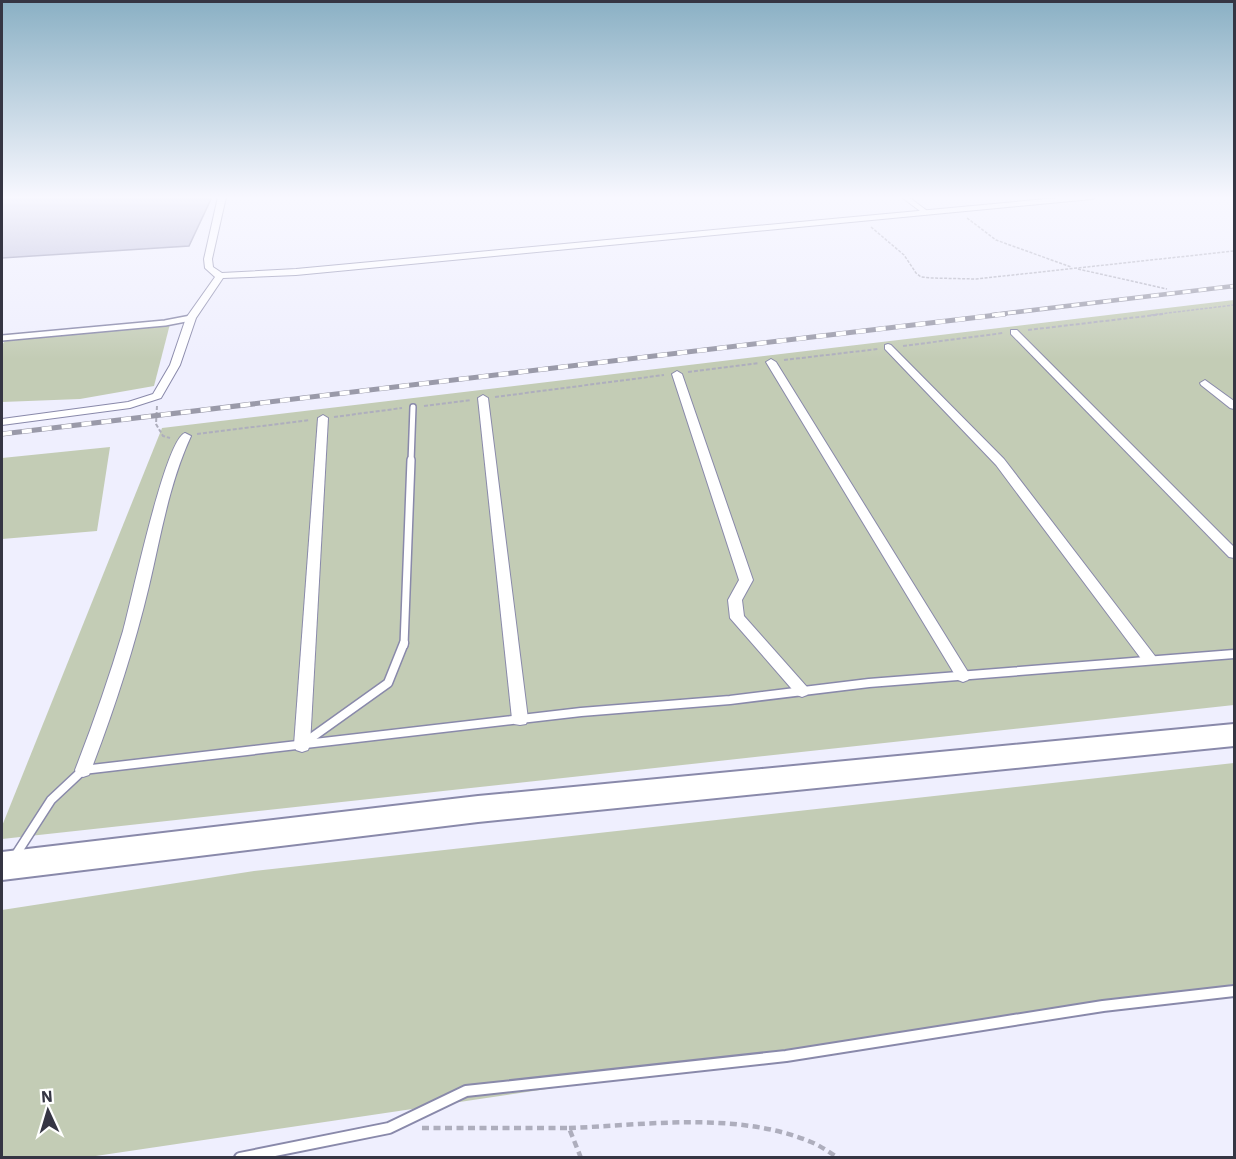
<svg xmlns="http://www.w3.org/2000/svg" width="1236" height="1159" viewBox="0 0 1236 1159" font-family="'IBM Plex Sans',sans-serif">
	<rect width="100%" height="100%" fill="#efeffe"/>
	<g fill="#c3ccb5">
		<path d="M1234 300V705L2 839V826L162 428Z"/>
		<path d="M170 324 154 386 80 399 2 402V345L7 338Z"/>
		<path d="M110 447 97 531 2 539V458Z"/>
		<path d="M1234 763V984L1139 1001 89 1157 2 1158V910L254 871Z"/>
	</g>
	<path fill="#bfbfdc" stroke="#8c8cad" stroke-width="1.5" d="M2 197H212L189 246 2 258Z"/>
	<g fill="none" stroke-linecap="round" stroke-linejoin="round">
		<g stroke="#8989aa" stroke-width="6">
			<path id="service-far4" d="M905 197 925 212"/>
		</g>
		<g stroke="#8989aa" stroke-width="8">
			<g id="service-far3">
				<path d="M2 338 165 323 191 318"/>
				<path d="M411 462 413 407"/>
			</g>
		</g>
		<g stroke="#8989aa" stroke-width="10">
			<path id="service-far2" d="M404 645 411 460"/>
		</g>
		<g stroke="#8989aa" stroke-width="11">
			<g id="service-far1">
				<path d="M304 743 388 683 404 643"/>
				<path d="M15 856 51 800 83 770 581 712 730 700 869 683 1234 654"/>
			</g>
		</g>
		<g stroke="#8989aa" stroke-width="14">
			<path id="service" d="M240 1158 389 1128 466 1091 786 1056 1103 1006 1234 991"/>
		</g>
		<g stroke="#8989aa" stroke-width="2">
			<g id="minor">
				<path d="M218 197H226L212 259 213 267 222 273 296 269 1068 197H1096L1092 199 296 275 223 278 196 318 180 365 161 398 130 408 2 425V419L128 402 153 394 170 365 186 318 215 277 205 268 204 259Z"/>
				<path d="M1011 330H1017L1234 547V558L1229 557 1011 334Z"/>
				<path d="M888 344 891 345 1004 459 1155 656 1157 660 1155 664H1145L996 465 885 349V345Z"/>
				<path d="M771 359 776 362 968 672 971 676 968 680 963 682 958 680 766 362Z"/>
				<path d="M677 371 682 374 753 580 742 600 744 616 807 687 810 691 807 695 802 697 797 695 730 618 728 600 739 580 672 374Z"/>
				<path d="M1205 380 1234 401V409L1230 408 1201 385 1200 383Z"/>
				<path d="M483 395 488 398 528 719 526 724 520 725 514 724 512 719 478 398Z"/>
				<path d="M323 415 328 418 310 745 308 750 302 752 296 750 294 745 318 418Z"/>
				<path d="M185 433 191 436C169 484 161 535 149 586 134 649 114 710 91 770L89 775 83 777 77 775 75 770C93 724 109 678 123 631 131 603 165 439 185 433Z"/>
			</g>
		</g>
		<g stroke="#8989aa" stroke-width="4">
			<path id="primary" d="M1234 724V746L478 822 2 880V852L478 796Z"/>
		</g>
		<g stroke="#aeaebd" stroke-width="1.5" stroke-dasharray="3 1.5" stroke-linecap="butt">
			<path d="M967 218 996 240 1071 267"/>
			<path d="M871 227 904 255 916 273 921 277 932 278 976 279 1234 251"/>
			<path d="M1078 269 1167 289"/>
			<path d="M1151 315 1234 305"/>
		</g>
		<g stroke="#aeaebd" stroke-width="2" stroke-dasharray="4 2" stroke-linecap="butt">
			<path d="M1028 330 1164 314"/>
			<path d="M903 346 1003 333"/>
			<path d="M784 360 878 349"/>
			<path d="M688 372 759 363"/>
			<path d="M495 397 664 375"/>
			<path d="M157 406 156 424 163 436 170 438"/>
			<path d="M424 406 471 400"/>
			<path d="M334 417 402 408"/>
			<path d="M197 434 310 420"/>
		</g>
		<g stroke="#aeaebd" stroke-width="4.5" stroke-dasharray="7 4.5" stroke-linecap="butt">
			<path d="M422 1128H569L581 1158"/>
			<path d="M569 1128C647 1125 737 1111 811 1142 821 1146 830 1153 839 1158"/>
		</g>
		<use href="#service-far4" stroke="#fff" stroke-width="4.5"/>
		<use href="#service-far3" stroke="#fff" stroke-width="5"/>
		<use href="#service-far2" stroke="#fff" stroke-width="7"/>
		<use href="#service-far1" stroke="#fff" stroke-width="8"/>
		<use href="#service" stroke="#fff" stroke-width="10"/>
		<use href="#minor" fill="#fff" fill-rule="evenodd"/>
		<use href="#primary" fill="#fff" fill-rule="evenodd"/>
		<g stroke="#9a9aa9" stroke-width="4.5">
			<path id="rail-far1" d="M992 315 1234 286"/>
		</g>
		<g stroke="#9a9aa9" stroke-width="5">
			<path id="rail" d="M2 434 1005 314"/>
		</g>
		<use href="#rail-far1" stroke="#fff" stroke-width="3" stroke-dasharray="8" stroke-linecap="butt"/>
		<use href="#rail" stroke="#fff" stroke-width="4" stroke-dasharray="10" stroke-linecap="butt"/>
	</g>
	<linearGradient id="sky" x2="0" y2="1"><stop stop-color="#8ab0c4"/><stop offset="0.55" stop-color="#f8f8ff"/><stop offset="1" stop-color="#f8f8ff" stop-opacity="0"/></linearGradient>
	<rect width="1236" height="359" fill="url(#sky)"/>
	<rect width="1236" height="1159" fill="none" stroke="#353543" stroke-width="6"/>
	<g transform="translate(48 1111) rotate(356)" stroke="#ffffff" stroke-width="4.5" paint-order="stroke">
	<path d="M0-4.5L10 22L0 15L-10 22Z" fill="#353543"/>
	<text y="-9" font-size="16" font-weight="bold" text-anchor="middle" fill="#353543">N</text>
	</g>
</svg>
